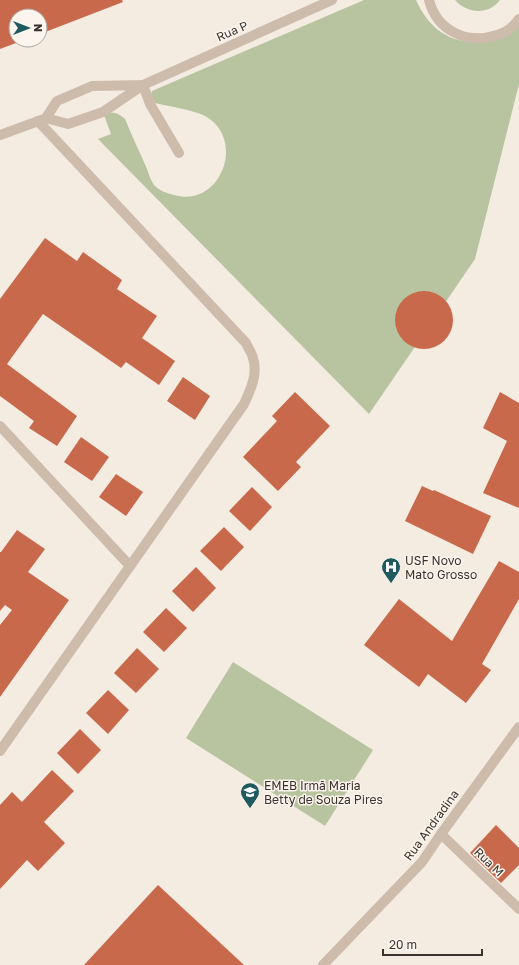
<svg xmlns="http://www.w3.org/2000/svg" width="519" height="965" viewBox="0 0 519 965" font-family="'Golos Text',sans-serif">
	<rect width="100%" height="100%" fill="#f4ebe1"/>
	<g fill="#b8c4a0">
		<path d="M364 0H416C427 24 444 41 473 42 477 42 481 43 485 42 497 38 508 31 519 25V84L475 259 369 414 98 139 111 134 104 115C113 111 117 112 125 119 132 136 140 153 147 169 149 174 151 182 155 186 160 191 167 193 174 195 221 209 248 137 203 115 192 110 168 106 155 103L151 95 152 91Z"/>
		<path d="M455 0H500C489 15 467 14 455 0Z"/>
		<path d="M233 662 373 750 325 826 186 738Z"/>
	</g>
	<g fill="#c8694b">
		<path d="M0 0H122L123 2 40 34V16H16V40H24L0 49Z"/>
		<path d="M45 238 77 261 83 252 122 280 117 289 157 316 142 338 175 361 159 385 126 362 121 368 43 314 7 364 77 416 57 446 29 428 34 421 0 396V299Z"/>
		<circle cx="424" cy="320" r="29"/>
		<path d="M183 377 210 396 195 420 167 401Z"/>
		<path d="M295 392 330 426 296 462 301 467 278 491 243 457 277 421 272 416Z"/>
		<path d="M500 392 519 403V508L483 493 507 441 483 428Z"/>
		<path d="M81 437 109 457 92 481 64 462Z"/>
		<path d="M116 474 143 492 126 516 99 497Z"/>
		<path d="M422 486 433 491 434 490 491 516 473 554 405 521Z"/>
		<path d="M252 487 272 507 250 531 229 511Z"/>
		<path d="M224 527 244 547 221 571 200 551Z"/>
		<path d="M17 530 45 549 28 572 69 600 0 697V625L12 610 5 605 0 611V552H1Z"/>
		<path d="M499 561 519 572V599L482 664 491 670 466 703 428 674 419 687 364 645 399 599 452 641Z"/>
		<path d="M196 567 216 588 193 612 172 591Z"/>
		<path d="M166 608 187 628 164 652 143 632Z"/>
		<path d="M137 648 159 669 136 693 114 673Z"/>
		<path d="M108 690 129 710 108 734 86 713Z"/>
		<path d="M80 729 101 750 78 774 57 753Z"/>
		<path d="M52 770 74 791 44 822 65 843 38 871 27 860 0 889V805L12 792 22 802Z"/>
		<path d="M496 825 519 848V865L501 883 470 853Z"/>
		<path d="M158 885 244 965H84Z"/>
	</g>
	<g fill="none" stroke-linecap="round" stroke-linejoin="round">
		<g stroke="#cdbbac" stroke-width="10">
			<path d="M429 0C437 31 467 45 497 35 505 33 514 27 519 19"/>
			<path d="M143 85 92 86 57 101 46 118 68 124 103 112 143 85 332 0"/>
			<path d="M143 85 150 104 179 153"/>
			<path d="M0 135 44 119"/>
			<path d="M0 426 130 566"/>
			<path d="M0 751 244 404C251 389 258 374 253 358 252 353 248 348 246 343L38 121"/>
			<path d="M441 834 519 909"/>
			<path d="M323 965 422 862 441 834 519 727"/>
		</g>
	</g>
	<defs>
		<g id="hospital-pin" transform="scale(1)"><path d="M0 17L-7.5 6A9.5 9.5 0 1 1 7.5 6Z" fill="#1f5a5e" stroke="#fbf5ee"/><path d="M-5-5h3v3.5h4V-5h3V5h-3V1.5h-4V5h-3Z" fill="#fff"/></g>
		<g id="school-pin" transform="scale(1)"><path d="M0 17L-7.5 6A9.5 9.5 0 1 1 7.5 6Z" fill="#1f5a5e" stroke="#fbf5ee"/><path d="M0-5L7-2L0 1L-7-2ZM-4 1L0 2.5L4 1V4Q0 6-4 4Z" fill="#fff"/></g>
	</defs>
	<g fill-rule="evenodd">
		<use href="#hospital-pin" x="391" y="567"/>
		<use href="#school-pin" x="250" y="792"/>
	</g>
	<g text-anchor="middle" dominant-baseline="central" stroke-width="3" stroke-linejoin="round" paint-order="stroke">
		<g font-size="12" fill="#3b302b" stroke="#fbf5ee">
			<text transform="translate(232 31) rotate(-24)">Rua P</text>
			<text transform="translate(431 825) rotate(-54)">Rua Andradina</text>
			<text transform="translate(489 862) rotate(44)">Rua M</text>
		</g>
		<g font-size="12" fill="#3b302b" stroke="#fbf5ee" text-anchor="start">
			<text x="405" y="560">USF Novo<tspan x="405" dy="14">Mato Grosso</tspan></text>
			<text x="264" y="785">EMEB Irmã Maria<tspan x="264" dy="14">Betty de Souza Pires</tspan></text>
		</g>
	</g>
	<g transform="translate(28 28) rotate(90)"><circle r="19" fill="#fbf5ee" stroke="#aea6a0"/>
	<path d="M0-3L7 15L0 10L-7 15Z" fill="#1f5a5e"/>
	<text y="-6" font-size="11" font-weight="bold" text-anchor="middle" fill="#3b302b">N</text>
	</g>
	<path d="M383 949v6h99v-6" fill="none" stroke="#3b302b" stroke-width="2"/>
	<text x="389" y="949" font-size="12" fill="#3b302b" stroke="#fbf5ee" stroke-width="3" paint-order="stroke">20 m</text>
</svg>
